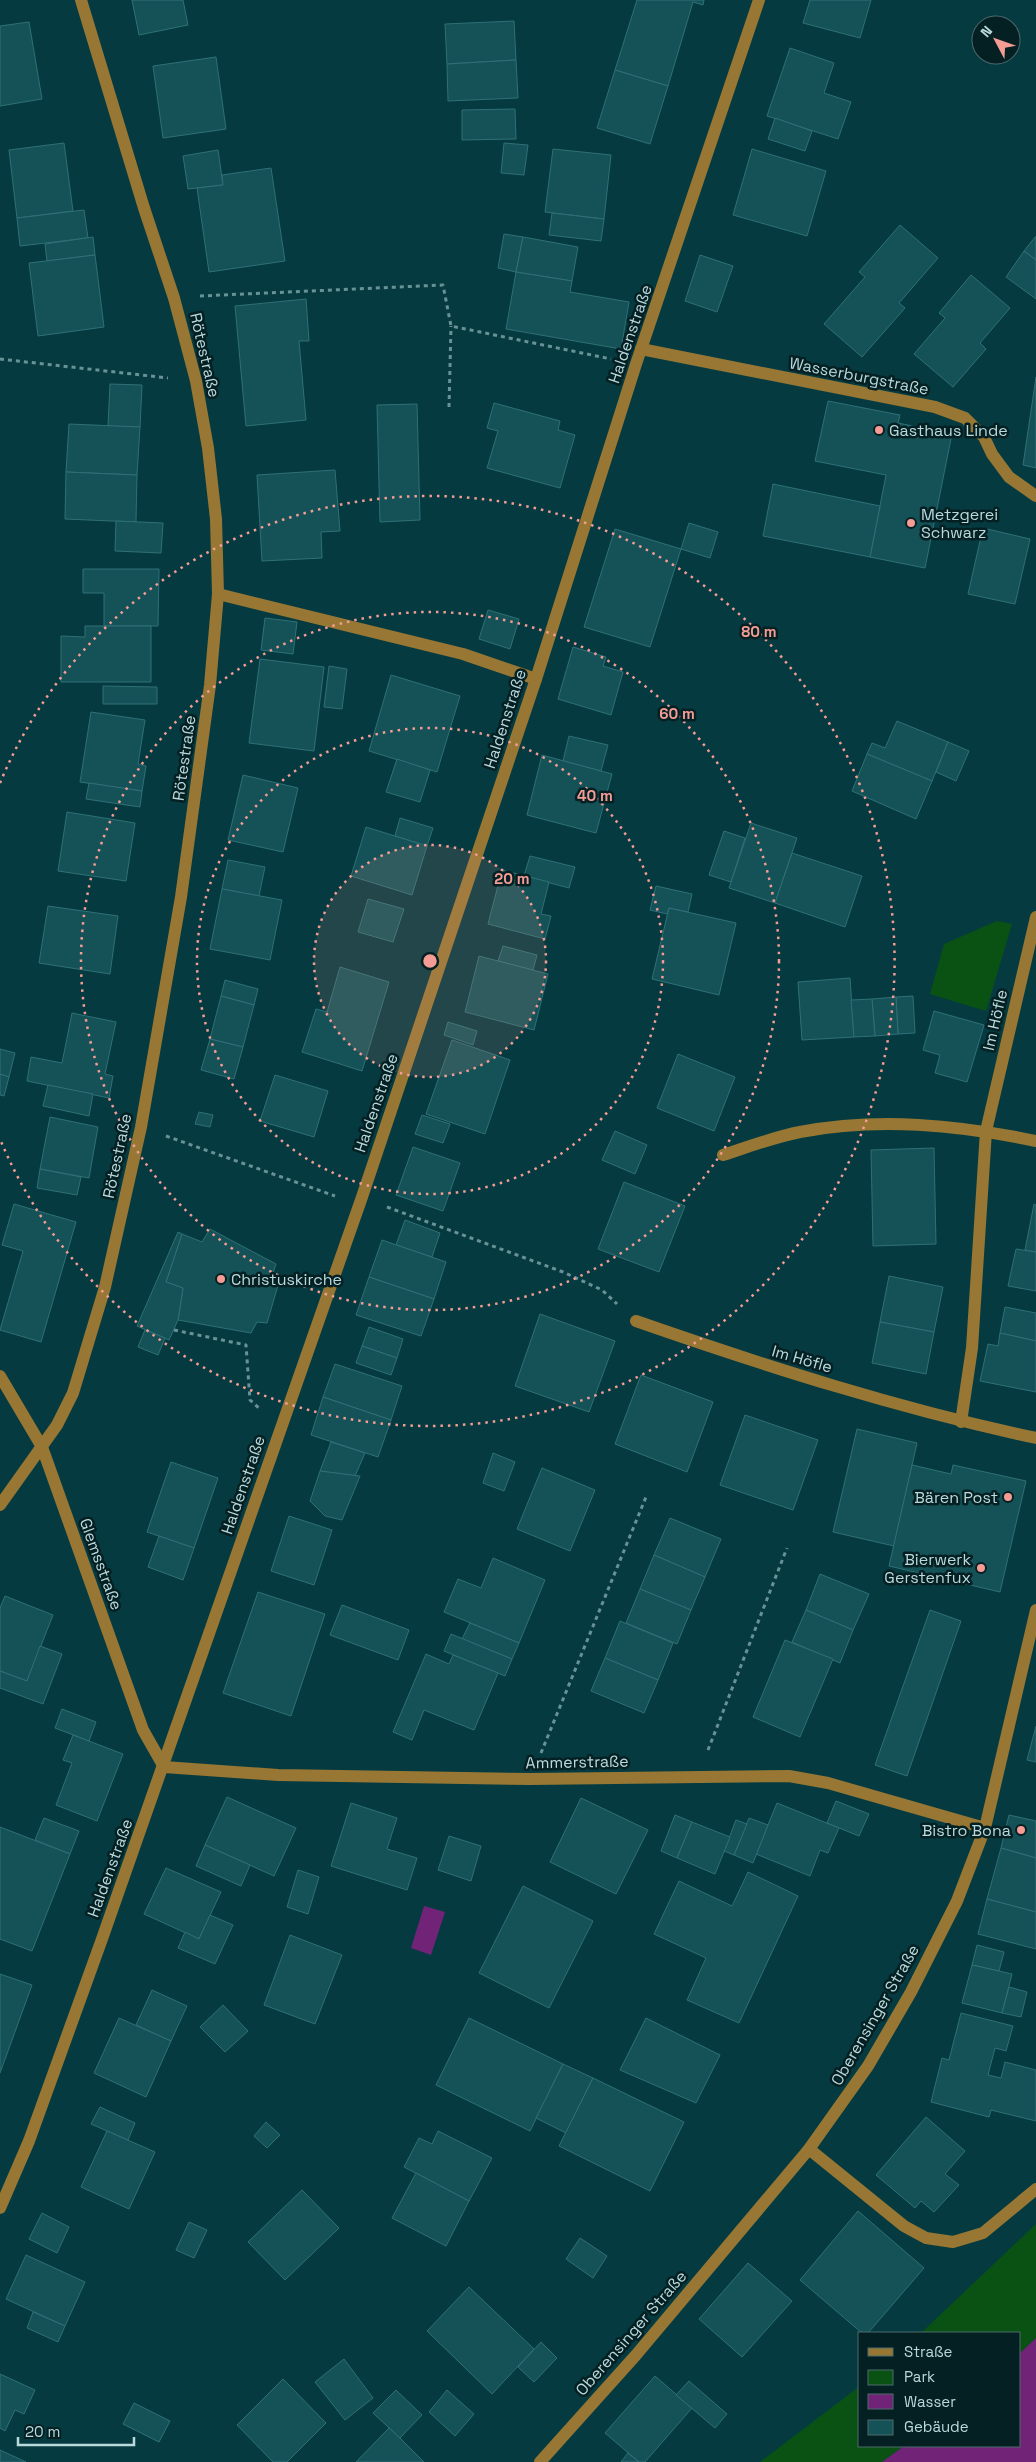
<svg xmlns="http://www.w3.org/2000/svg" width="1036" height="2462" viewBox="0 0 1036 2462" font-family="'Space Grotesk',sans-serif">
	<rect width="100%" height="100%" fill="#053b40"/>
	<g fill="#0a5213">
		<path d="M997 921 1012 924 986 1011 930 994 944 944Z"/>
		<path d="M1036 2224V2338L1020 2353V2333H921Z"/>
		<path d="M860 2386V2446H904L882 2462H760Z"/>
	</g>
	<g fill="#702377">
		<path d="M424 1906 445 1912 431 1955 411 1948Z"/>
		<path d="M1036 2338V2462H882L904 2446H1020V2353Z"/>
	</g>
	<g fill="#155258" stroke="#2f7076">
		<path d="M132 0H183L188 25 139 35Z"/>
		<path d="M637 0H704L703 5 693 2 668 86 615 70Z"/>
		<path d="M810 0H871L860 38 803 23Z"/>
		<path d="M514 21 516 60 447 64 445 24Z"/>
		<path d="M29 22 42 99 0 106V26Z"/>
		<path d="M790 48 834 63 824 93 851 102 838 139 767 116Z"/>
		<path d="M216 57 226 129 163 138 153 66Z"/>
		<path d="M516 60 518 98 448 101 447 64Z"/>
		<path d="M615 70 668 86 650 144 597 128Z"/>
		<path d="M515 109 516 139 462 140V110Z"/>
		<path d="M775 118 812 131 805 151 768 139Z"/>
		<path d="M64 143 73 211 17 218 9 150Z"/>
		<path d="M504 143 528 145 524 175 501 173Z"/>
		<path d="M553 149 611 155 604 219 545 212Z"/>
		<path d="M752 149 826 171 807 236 733 215Z"/>
		<path d="M218 150 223 185 188 189 183 156Z"/>
		<path d="M271 168 285 261 209 272 197 188 223 185 222 175Z"/>
		<path d="M84 210 88 238 20 246 17 218Z"/>
		<path d="M552 213 604 219 601 241 549 235Z"/>
		<path d="M900 225 938 258 899 303 905 308 862 357 824 324 865 277 859 272Z"/>
		<path d="M504 234 523 237 516 272 498 268Z"/>
		<path d="M1036 236V260L1024 251Z"/>
		<path d="M93 237 95 255 47 261 45 244Z"/>
		<path d="M523 237 578 247 572 281 516 272Z"/>
		<path d="M1024 251 1036 260V299L1006 277Z"/>
		<path d="M95 255 104 327 38 336 29 263Z"/>
		<path d="M700 255 733 266 717 312 685 301Z"/>
		<path d="M516 272 572 281 570 292 629 302 621 349 506 329Z"/>
		<path d="M971 275 1010 308 980 343 986 349 953 387 914 354 945 318 939 313Z"/>
		<path d="M306 299 309 341H299L306 420 246 426 235 306Z"/>
		<path d="M1036 377V468L1023 465Z"/>
		<path d="M110 384 142 385 140 427 108 426Z"/>
		<path d="M828 401 900 415 898 423 952 434 925 568 870 557 886 475 815 461Z"/>
		<path d="M494 403 560 421 558 430 575 435 560 488 487 468 498 431 487 428Z"/>
		<path d="M417 404 420 520 380 522 377 405Z"/>
		<path d="M69 424 140 427 137 475 66 472Z"/>
		<path d="M335 470 340 531 321 532 322 558 262 561 257 475Z"/>
		<path d="M66 472 137 475 136 522 65 519Z"/>
		<path d="M773 484 880 506 870 557 763 536Z"/>
		<path d="M116 521 163 523 161 553 115 551Z"/>
		<path d="M689 523 718 532 710 558 681 549Z"/>
		<path d="M983 528 1030 539 1015 604 968 594Z"/>
		<path d="M615 529 681 549 650 647 584 627Z"/>
		<path d="M83 569H159L158 626H104V593H83Z"/>
		<path d="M488 610 519 619 510 649 479 639Z"/>
		<path d="M265 618 297 622 293 654 261 650Z"/>
		<path d="M85 626H151V682H61V636L85 637Z"/>
		<path d="M573 647 606 657 603 666 623 672 611 715 558 699Z"/>
		<path d="M260 659 324 667 314 751 249 743Z"/>
		<path d="M329 666 347 669 342 709 324 707Z"/>
		<path d="M391 675 460 696 437 772 369 751Z"/>
		<path d="M103 686 157 687V704H103Z"/>
		<path d="M91 712 145 720 138 764 146 766 142 791 80 782Z"/>
		<path d="M897 721 948 742 932 781 867 754 872 743 885 748Z"/>
		<path d="M569 736 608 745 601 771 563 761Z"/>
		<path d="M948 742 969 751 956 781 936 772Z"/>
		<path d="M867 754 932 781 916 819 852 791Z"/>
		<path d="M542 755 612 774 596 833 527 815Z"/>
		<path d="M397 759 430 770 420 802 386 792Z"/>
		<path d="M243 775 298 788 283 852 228 840Z"/>
		<path d="M89 783 142 791 140 807 86 799Z"/>
		<path d="M67 812 135 823 126 881 58 871Z"/>
		<path d="M400 818 433 828 427 846 395 836Z"/>
		<path d="M751 823 797 838 775 903 729 888Z"/>
		<path d="M366 827 427 846 412 895 351 876Z"/>
		<path d="M724 831 745 838 731 882 709 875Z"/>
		<path d="M792 853 862 876 845 927 775 903Z"/>
		<path d="M530 856 575 867 569 888 524 876Z"/>
		<path d="M228 860 265 867 259 896 222 889Z"/>
		<path d="M502 870 549 882 541 914 551 916 545 939 488 924Z"/>
		<path d="M656 886 692 894 688 912 669 908 667 914 650 910Z"/>
		<path d="M222 889 282 900 270 960 210 949Z"/>
		<path d="M368 899 404 909 393 942 358 932Z"/>
		<path d="M48 906 118 916 110 974 39 963Z"/>
		<path d="M669 908 736 923 719 995 652 979Z"/>
		<path d="M503 946 537 955 533 970 498 961Z"/>
		<path d="M479 956 548 974 534 1030 465 1012Z"/>
		<path d="M340 967 389 982 362 1071 302 1052 316 1009 327 1012Z"/>
		<path d="M850 978 854 1037 802 1040 798 982Z"/>
		<path d="M225 980 258 989 254 1005 221 996Z"/>
		<path d="M221 996 254 1005 243 1047 210 1039Z"/>
		<path d="M913 996 915 1033 898 1034 896 997Z"/>
		<path d="M896 997 898 1034 875 1036 872 999Z"/>
		<path d="M872 999 875 1036 854 1037 851 1000Z"/>
		<path d="M934 1011 984 1025 967 1082 935 1073 940 1055 923 1050Z"/>
		<path d="M72 1013 116 1022 105 1074 113 1076 109 1098 27 1081 31 1057 62 1063Z"/>
		<path d="M448 1022 477 1031 473 1045 444 1035Z"/>
		<path d="M210 1039 243 1047 234 1079 201 1070Z"/>
		<path d="M452 1040 510 1060 485 1134 426 1114Z"/>
		<path d="M0 1049 15 1053 9 1077 0 1074Z"/>
		<path d="M678 1054 735 1077 714 1131 657 1108Z"/>
		<path d="M0 1074 9 1077 4 1096 0 1095Z"/>
		<path d="M275 1075 328 1091 314 1137 260 1121Z"/>
		<path d="M48 1085 93 1094 89 1116 43 1106Z"/>
		<path d="M199 1112 213 1115 210 1127 195 1124Z"/>
		<path d="M422 1115 450 1124 443 1143 415 1134Z"/>
		<path d="M50 1117 98 1127 89 1178 40 1169Z"/>
		<path d="M615 1131 647 1145 635 1174 602 1160Z"/>
		<path d="M413 1147 460 1163 443 1211 396 1195Z"/>
		<path d="M934 1148 936 1244 873 1246 871 1150Z"/>
		<path d="M40 1169 81 1177 77 1195 37 1188Z"/>
		<path d="M624 1182 685 1206 659 1272 598 1249Z"/>
		<path d="M14 1204 76 1222 41 1342 0 1330 23 1251 2 1245Z"/>
		<path d="M1034 1204 1036 1205V1252L1025 1250Z"/>
		<path d="M405 1220 440 1233 432 1257 396 1245Z"/>
		<path d="M210 1229 276 1264 272 1276 279 1282 267 1323 257 1322 251 1333 178 1320 183 1288 166 1282 182 1234 202 1242Z"/>
		<path d="M178 1232 182 1234 166 1282 183 1288 178 1320 169 1340 137 1326Z"/>
		<path d="M382 1240 446 1262 434 1299 369 1277Z"/>
		<path d="M1016 1249 1036 1252V1291L1008 1286Z"/>
		<path d="M889 1276 943 1287 934 1332 880 1322Z"/>
		<path d="M369 1277 434 1299 421 1336 356 1315Z"/>
		<path d="M1005 1307 1036 1313V1341L1000 1333Z"/>
		<path d="M540 1314 615 1341 589 1412 515 1386Z"/>
		<path d="M880 1322 934 1332 926 1374 872 1363Z"/>
		<path d="M369 1327 403 1339 397 1358 362 1346Z"/>
		<path d="M145 1330 165 1338 158 1355 138 1347Z"/>
		<path d="M1000 1333 1036 1341V1392L980 1381 988 1344 998 1346Z"/>
		<path d="M362 1346 397 1358 391 1375 356 1363Z"/>
		<path d="M335 1364 402 1386 391 1420 323 1397Z"/>
		<path d="M641 1375 713 1402 687 1472 615 1444Z"/>
		<path d="M323 1397 391 1420 378 1457 311 1435Z"/>
		<path d="M745 1415 818 1440 793 1510 720 1485Z"/>
		<path d="M857 1429 917 1443 894 1546 833 1532Z"/>
		<path d="M331 1442 365 1453 355 1476 320 1471Z"/>
		<path d="M493 1453 515 1462 504 1491 483 1483Z"/>
		<path d="M171 1462 218 1478 194 1548 147 1532Z"/>
		<path d="M912 1465 951 1474 953 1465 1026 1481 1000 1592 889 1566Z"/>
		<path d="M542 1468 595 1490 570 1551 517 1529Z"/>
		<path d="M320 1471 360 1476 342 1520 325 1516 310 1501Z"/>
		<path d="M289 1516 332 1530 314 1585 271 1571Z"/>
		<path d="M670 1518 721 1539 705 1577 654 1555Z"/>
		<path d="M159 1536 194 1548 183 1580 148 1567Z"/>
		<path d="M654 1555 705 1577 691 1610 640 1589Z"/>
		<path d="M493 1558 545 1580 519 1643 444 1612 458 1579 481 1588Z"/>
		<path d="M820 1574 869 1594 853 1630 806 1610Z"/>
		<path d="M640 1589 691 1610 677 1644 626 1623Z"/>
		<path d="M258 1592 325 1614 291 1716 223 1693Z"/>
		<path d="M5 1596 53 1615 27 1681 0 1671V1608Z"/>
		<path d="M342 1605 409 1630 398 1660 330 1635Z"/>
		<path d="M806 1610 853 1630 840 1663 792 1642Z"/>
		<path d="M930 1610 961 1621 907 1776 875 1765Z"/>
		<path d="M620 1621 673 1643 658 1680 605 1658Z"/>
		<path d="M470 1623 519 1643 512 1659 462 1639Z"/>
		<path d="M451 1634 512 1659 505 1676 444 1651Z"/>
		<path d="M785 1640 833 1659 800 1737 753 1717Z"/>
		<path d="M40 1646 62 1654 43 1704 0 1688V1671L27 1681Z"/>
		<path d="M426 1654 449 1664 453 1655 498 1673 474 1730 424 1710 412 1740 393 1732Z"/>
		<path d="M605 1658 658 1680 644 1713 591 1691Z"/>
		<path d="M62 1709 96 1722 89 1741 55 1728Z"/>
		<path d="M1036 1726V1762L1027 1760Z"/>
		<path d="M73 1735 123 1754 97 1821 56 1805 72 1763 63 1760Z"/>
		<path d="M227 1797 296 1828 274 1876 205 1845Z"/>
		<path d="M581 1798 648 1830 616 1894 550 1862Z"/>
		<path d="M836 1801 869 1814 859 1836 827 1823Z"/>
		<path d="M351 1803 397 1818 387 1849 417 1858 407 1890 331 1866Z"/>
		<path d="M777 1803 839 1828 828 1853 820 1850 810 1876 756 1854Z"/>
		<path d="M675 1815 692 1822 677 1858 661 1851Z"/>
		<path d="M1009 1815 1036 1821V1858L1001 1848Z"/>
		<path d="M44 1818 79 1831 70 1854 35 1840Z"/>
		<path d="M749 1818 768 1825 753 1863 734 1855Z"/>
		<path d="M736 1820 747 1824 734 1855 724 1851Z"/>
		<path d="M692 1822 730 1837 715 1874 677 1858Z"/>
		<path d="M0 1827 70 1854 32 1951 0 1939Z"/>
		<path d="M449 1836 481 1846 471 1881 438 1870Z"/>
		<path d="M205 1845 250 1865 241 1886 196 1866Z"/>
		<path d="M1001 1848 1036 1858V1912L987 1899Z"/>
		<path d="M166 1868 221 1892 199 1939 144 1914Z"/>
		<path d="M298 1870 319 1877 308 1914 287 1907Z"/>
		<path d="M748 1872 798 1896 739 2023 687 2000 706 1958 654 1934 679 1881 732 1906Z"/>
		<path d="M523 1886 593 1921 549 2008 479 1973Z"/>
		<path d="M987 1899 1036 1912V1949L978 1934Z"/>
		<path d="M210 1915 233 1925 215 1964 178 1948 185 1932 199 1939Z"/>
		<path d="M290 1935 342 1955 315 2024 264 2005Z"/>
		<path d="M977 1945 1004 1952 999 1971 972 1965Z"/>
		<path d="M972 1965 1012 1974 1002 2013 962 2003Z"/>
		<path d="M0 1974 32 1985 0 2073Z"/>
		<path d="M1009 1987 1027 1992 1021 2017 1002 2013Z"/>
		<path d="M152 1990 187 2006 171 2041 136 2025Z"/>
		<path d="M223 2005 248 2031 225 2052 200 2027Z"/>
		<path d="M961 2013 1013 2026 1006 2051 995 2048 988 2075 1001 2078 1005 2062 1036 2070V2121L991 2110 989 2117 931 2102 942 2058 949 2060Z"/>
		<path d="M119 2018 171 2041 146 2097 94 2073Z"/>
		<path d="M469 2018 563 2064 530 2131 436 2085Z"/>
		<path d="M646 2018 720 2055 696 2103 620 2070Z"/>
		<path d="M563 2064 593 2078 566 2133 536 2118Z"/>
		<path d="M593 2078 684 2122 650 2191 559 2146Z"/>
		<path d="M100 2107 135 2123 128 2140 91 2124Z"/>
		<path d="M926 2117 965 2151 945 2174 959 2185 934 2212 921 2201 915 2208 876 2175Z"/>
		<path d="M266 2122 280 2135 267 2148 254 2136Z"/>
		<path d="M107 2131 155 2152 129 2209 81 2187Z"/>
		<path d="M438 2131 492 2158 469 2201 404 2167 419 2138 432 2144Z"/>
		<path d="M416 2173 469 2201 446 2246 392 2218Z"/>
		<path d="M302 2190 339 2228 285 2280 248 2242Z"/>
		<path d="M858 2211 924 2268 868 2333H862L800 2280Z"/>
		<path d="M42 2213 69 2227 57 2253 29 2239Z"/>
		<path d="M189 2222 207 2230 194 2258 176 2250Z"/>
		<path d="M580 2238 607 2256 593 2278 566 2259Z"/>
		<path d="M26 2255 85 2282 65 2326 6 2299Z"/>
		<path d="M748 2263 792 2301 742 2357 699 2319Z"/>
		<path d="M469 2287 534 2349 492 2394 427 2331Z"/>
		<path d="M33 2312 65 2326 58 2342 27 2328Z"/>
		<path d="M541 2342 557 2358 534 2382 518 2367Z"/>
		<path d="M344 2359 373 2398 345 2420 315 2382Z"/>
		<path d="M0 2374 35 2390 24 2414 15 2410 5 2431 0 2428Z"/>
		<path d="M655 2376 692 2408 645 2462H639L605 2433Z"/>
		<path d="M283 2379 326 2423 287 2462H273L237 2425Z"/>
		<path d="M689 2381 727 2414 715 2428 676 2395Z"/>
		<path d="M396 2390 422 2415 400 2438 373 2413Z"/>
		<path d="M447 2390 474 2414 455 2436 429 2412Z"/>
		<path d="M134 2403 170 2421 159 2442 123 2424Z"/>
		<path d="M389 2428 400 2438 424 2462H356Z"/>
		<path d="M0 2450 26 2462H0Z"/>
		<path d="M628 2453 639 2462H621Z"/>
	</g>
	<g fill="none" stroke-linecap="round" stroke-linejoin="round">
		<g stroke="#699296" stroke-width="3" stroke-dasharray="4 4" stroke-linecap="butt">
			<path d="M200 296 443 285 451 326 611 359"/>
			<path d="M0 359 168 378"/>
			<path d="M449 407 451 326"/>
			<path d="M166 1136 335 1196"/>
			<path d="M387 1207 563 1272 602 1290 617 1304"/>
			<path d="M174 1330 246 1345 250 1400 260 1409"/>
			<path d="M708 1750 787 1548"/>
			<path d="M541 1753 646 1497"/>
		</g>
		<g stroke="#977733" stroke-width="12">
			<path d="M641 349 935 407 965 418 984 437 992 454 1009 477 1036 496"/>
			<path d="M218 594 463 654 536 679"/>
			<path d="M723 1155C748 1147 774 1137 800 1132 879 1117 958 1125 1036 1141"/>
			<path d="M636 1321C768 1367 900 1409 1036 1438"/>
			<path d="M0 1376 42 1447 143 1730 164 1767 278 1775 530 1779 789 1776 828 1783 985 1828"/>
			<path d="M961 1422 972 1348 986 1131 1036 917"/>
			<path d="M0 1505 57 1425 73 1393 105 1287 141 1127 181 897 210 685 218 594 216 519 208 448 196 381 174 298 144 208 81 0"/>
			<path d="M809 2149 904 2226 926 2238 953 2242 983 2233 1036 2189"/>
			<path d="M0 2208 29 2141 102 1939 362 1197 536 679 636 364 759 0"/>
			<path d="M540 2462 636 2355 809 2149 868 2066 911 1992 957 1901 985 1828 1036 1610"/>
		</g>
	</g>
	<circle cx="430" cy="961" r="116" fill="#f59c95" fill-opacity=".12"/>
	<g fill="none" stroke="#f59c95" stroke-width="2.5" stroke-dasharray="2.5 5">
		<circle cx="430" cy="961" r="116"/>
		<circle cx="430" cy="961" r="233"/>
		<circle cx="430" cy="961" r="349"/>
		<path d="M0 783A465 465 0 1 1 0 1139"/>
	</g>
	<g fill="#f59c95" stroke="#052023" stroke-width="2">
		<circle cx="879" cy="430" r="5"/>
		<circle cx="911" cy="523" r="5"/>
		<circle cx="221" cy="1279" r="5"/>
		<circle cx="1008" cy="1497" r="5"/>
		<circle cx="981" cy="1568" r="5"/>
		<circle cx="1021" cy="1830" r="5"/>
	</g>
	<g text-anchor="middle" dominant-baseline="central" stroke-width="5" stroke-linejoin="round" paint-order="stroke">
		<g font-size="16" fill="#bad9dc" stroke="#052023">
			<text transform="translate(630 334) rotate(-71)">Haldenstraße</text>
			<text transform="translate(205 355) rotate(77)">Rötestraße</text>
			<text transform="translate(859 376) rotate(11)">Wasserburgstraße</text>
			<text transform="translate(505 719) rotate(-72)">Haldenstraße</text>
			<text transform="translate(184 758) rotate(-82)">Rötestraße</text>
			<text transform="translate(995 1020) rotate(-77)">Im Höfle</text>
			<text transform="translate(376 1103) rotate(-71)">Haldenstraße</text>
			<text transform="translate(117 1156) rotate(-78)">Rötestraße</text>
			<text transform="translate(802 1359) rotate(16)">Im Höfle</text>
			<text transform="translate(243 1485) rotate(-71)">Haldenstraße</text>
			<text transform="translate(101 1564) rotate(70)">Glemsstraße</text>
			<text transform="translate(577 1762) rotate(-1)">Ammerstraße</text>
			<text transform="translate(110 1868) rotate(-70)">Haldenstraße</text>
			<text transform="translate(875 2015) rotate(-60)">Oberensinger Straße</text>
			<text transform="translate(631 2333) rotate(-49)">Oberensinger Straße</text>
		</g>
		<g font-size="16" fill="#bad9dc" stroke="#052023" text-anchor="start">
			<text x="889" y="430">Gasthaus Linde</text>
			<text x="921" y="514">Metzgerei<tspan x="921" dy="18">Schwarz</tspan></text>
			<text x="231" y="1279">Christuskirche</text>
			<text x="998" y="1497" text-anchor="end">Bären Post</text>
			<text x="971" y="1559" text-anchor="end">Bierwerk<tspan x="971" dy="18">Gerstenfux</tspan></text>
			<text x="1011" y="1830" text-anchor="end">Bistro Bona</text>
		</g>
	</g>
	<circle cx="430" cy="961" r="8" fill="#f59c95" stroke="#052023" stroke-width="2.5"/>
	<g font-size="15" text-anchor="middle" font-weight="bold" fill="#f59c95" stroke="#052023" stroke-width="5" stroke-linejoin="round" paint-order="stroke">
		<text x="759" y="637">80 m</text>
		<text x="677" y="719">60 m</text>
		<text x="595" y="801">40 m</text>
		<text x="512" y="884">20 m</text>
	</g>
	<rect x="858" y="2332" width="162" height="115" fill="#052023" stroke="#4d6a6d"/>
	<rect x="868" y="2348" width="25" height="8" fill="#977733" stroke="#4d6a6d"/>
	<text x="904" y="2357" font-size="15" fill="#bad9dc">Straße</text>
	<rect x="868" y="2370" width="25" height="15" fill="#0a5213" stroke="#4d6a6d"/>
	<text x="904" y="2382" font-size="15" fill="#bad9dc">Park</text>
	<rect x="868" y="2394" width="25" height="15" fill="#702377" stroke="#4d6a6d"/>
	<text x="904" y="2407" font-size="15" fill="#bad9dc">Wasser</text>
	<rect x="868" y="2420" width="25" height="15" fill="#155258" stroke="#4d6a6d"/>
	<text x="904" y="2432" font-size="15" fill="#bad9dc">Gebäude</text>
	<g transform="translate(996 40) rotate(311)"><circle r="24" fill="#052023" stroke="#4d6a6d"/>
	<path d="M0-4L9 19L0 12L-9 19Z" fill="#f59c95"/>
	<text y="-8" font-size="14" font-weight="bold" text-anchor="middle" fill="#bad9dc">N</text>
	</g>
	<path d="M18 2437v8h116v-8" fill="none" stroke="#bad9dc" stroke-width="2.5"/>
	<text x="25" y="2437" font-size="15" fill="#bad9dc" stroke="#052023" stroke-width="4" paint-order="stroke">20 m</text>
</svg>
